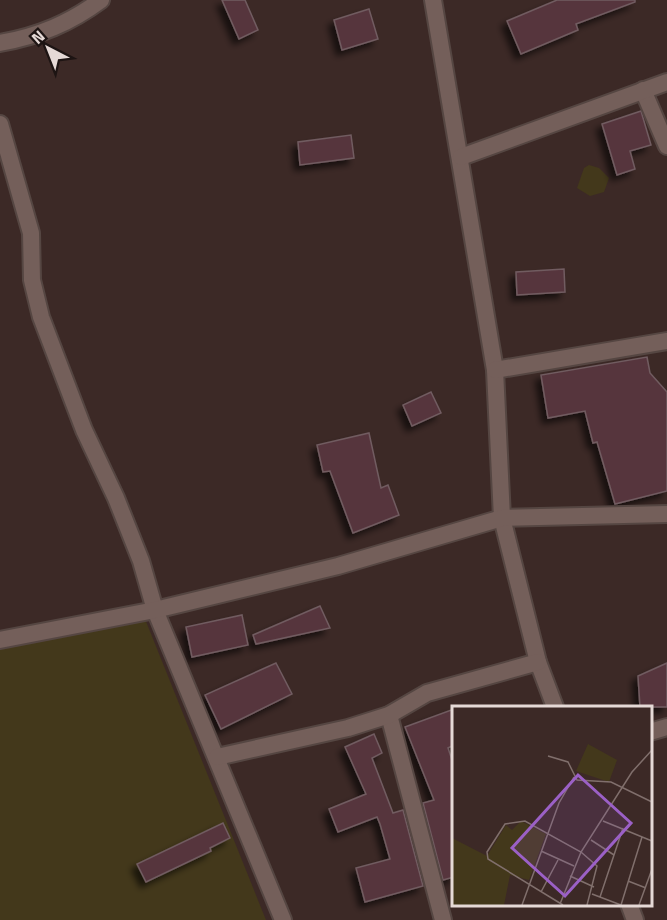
<svg xmlns="http://www.w3.org/2000/svg" width="667" height="920" viewBox="0 0 667 920" font-family="'Titillium Web',sans-serif">
	<defs>
		<filter id="shadow"><feDropShadow dx="-5.5" dy="5.5" stdDeviation="3" flood-color="#0009"/></filter>
	</defs>
	<rect width="100%" height="100%" fill="#3c2926"/>
	<g fill="#43381b">
		<path d="M589 165 599 168 609 178 604 192 590 196 577 188 584 168Z"/>
		<path d="M143 614 266 920H0V649Z"/>
	</g>
	<g fill="#57363e" stroke="#715c61" stroke-width="1.5" filter="url(#shadow)">
		<path d="M222 0H245L258 30 239 39Z"/>
		<path d="M557 0H635V2L576 24 578 30 521 54 507 21Z"/>
		<path d="M369 9 378 39 342 50 334 20Z"/>
		<path d="M641 111 651 145 630 151 635 169 617 175 602 124Z"/>
		<path d="M351 135 354 158 300 165 298 142Z"/>
		<path d="M564 269 565 292 517 295 516 272Z"/>
		<path d="M647 357 650 373 667 392V491L615 504 597 442 593 443 585 411 548 418 541 375Z"/>
		<path d="M431 392 441 413 412 426 403 405Z"/>
		<path d="M369 433 381 488 388 485 399 515 353 533 330 471 323 472 317 445Z"/>
		<path d="M320 606 330 628 256 644 253 635Z"/>
		<path d="M242 615 248 645 192 657 186 627Z"/>
		<path d="M276 663 292 694 221 729 205 695Z"/>
		<path d="M667 663V707H640L638 676Z"/>
		<path d="M454 709V745L448 748 454 766V877L443 880 423 803 434 800 405 727Z"/>
		<path d="M374 734 382 753 372 758 393 813 403 810 423 886 365 902 356 868 390 859 380 824 377 817 338 832 329 809 366 794 345 747Z"/>
		<path d="M223 823 230 838 210 848 211 851 146 882 137 864Z"/>
	</g>
	<g fill="none" stroke-linecap="round" stroke-linejoin="round">
		<g stroke="#554642" stroke-width="20">
			<g id="minor">
				<path d="M433 0 495 370 502 518 538 662 555 707"/>
				<path d="M0 43C39 36 70 23 101 0"/>
				<path d="M643 90 667 146"/>
				<path d="M0 124 31 233 32 280 41 317 84 430 116 498 141 561 155 610 283 920"/>
				<path d="M461 157 667 82"/>
				<path d="M495 370 667 341"/>
				<path d="M0 640 155 610 338 566 502 518 667 514"/>
				<path d="M389 715 443 920"/>
				<path d="M650 732 667 727"/>
				<path d="M217 757 348 728 389 715 427 693 538 662"/>
				<path d="M629 904 635 920"/>
			</g>
		</g>
		<use href="#minor" stroke="#745f5a" stroke-width="16"/>
	</g>
	<g transform="translate(452 706)">
		<rect width="200" height="200" fill="#3c2926"/>
		<path d="M136 38 165 54 157 76 124 65ZM69 115 94 128 77 174 58 169 52 199H0V132L35 150 54 119 60 124Z" fill="#43381b"/>
		<path fill="none" stroke="#806f6c" stroke-width="1.5" d="M96 50 116 56 125 74 159 76 200 96M151 115 200 135M139 134 162 149M89 145 122 160M118 170 142 181M176 175 194 182M89 186 106 154M140 188 169 199M148 191 171 122M108 198 129 146 180 66 200 44M70 199 107 97 122 71M111 199 36 153 35 146 53 118 73 115 129 146 145 160 135 199M169 199 190 131M187 199 200 163"/>
		<path fill="#9b60c6" fill-opacity="0.15" stroke="#9b60c6" stroke-width="3" d="M126 69 179 117 113 190 60 142Z"/>
		<rect width="200" height="200" fill="none" stroke="#e5d9d6" stroke-width="3"/>
	</g>
	<g transform="translate(48 48) rotate(318)" stroke="#1d1413" stroke-width="4.5" paint-order="stroke">
	<path d="M0-4.5L10 22L0 15L-10 22Z" fill="#e5d9d6"/>
	<text y="-9" font-size="16" font-weight="bold" text-anchor="middle" fill="#e5d9d6">N</text>
	</g>
</svg>
